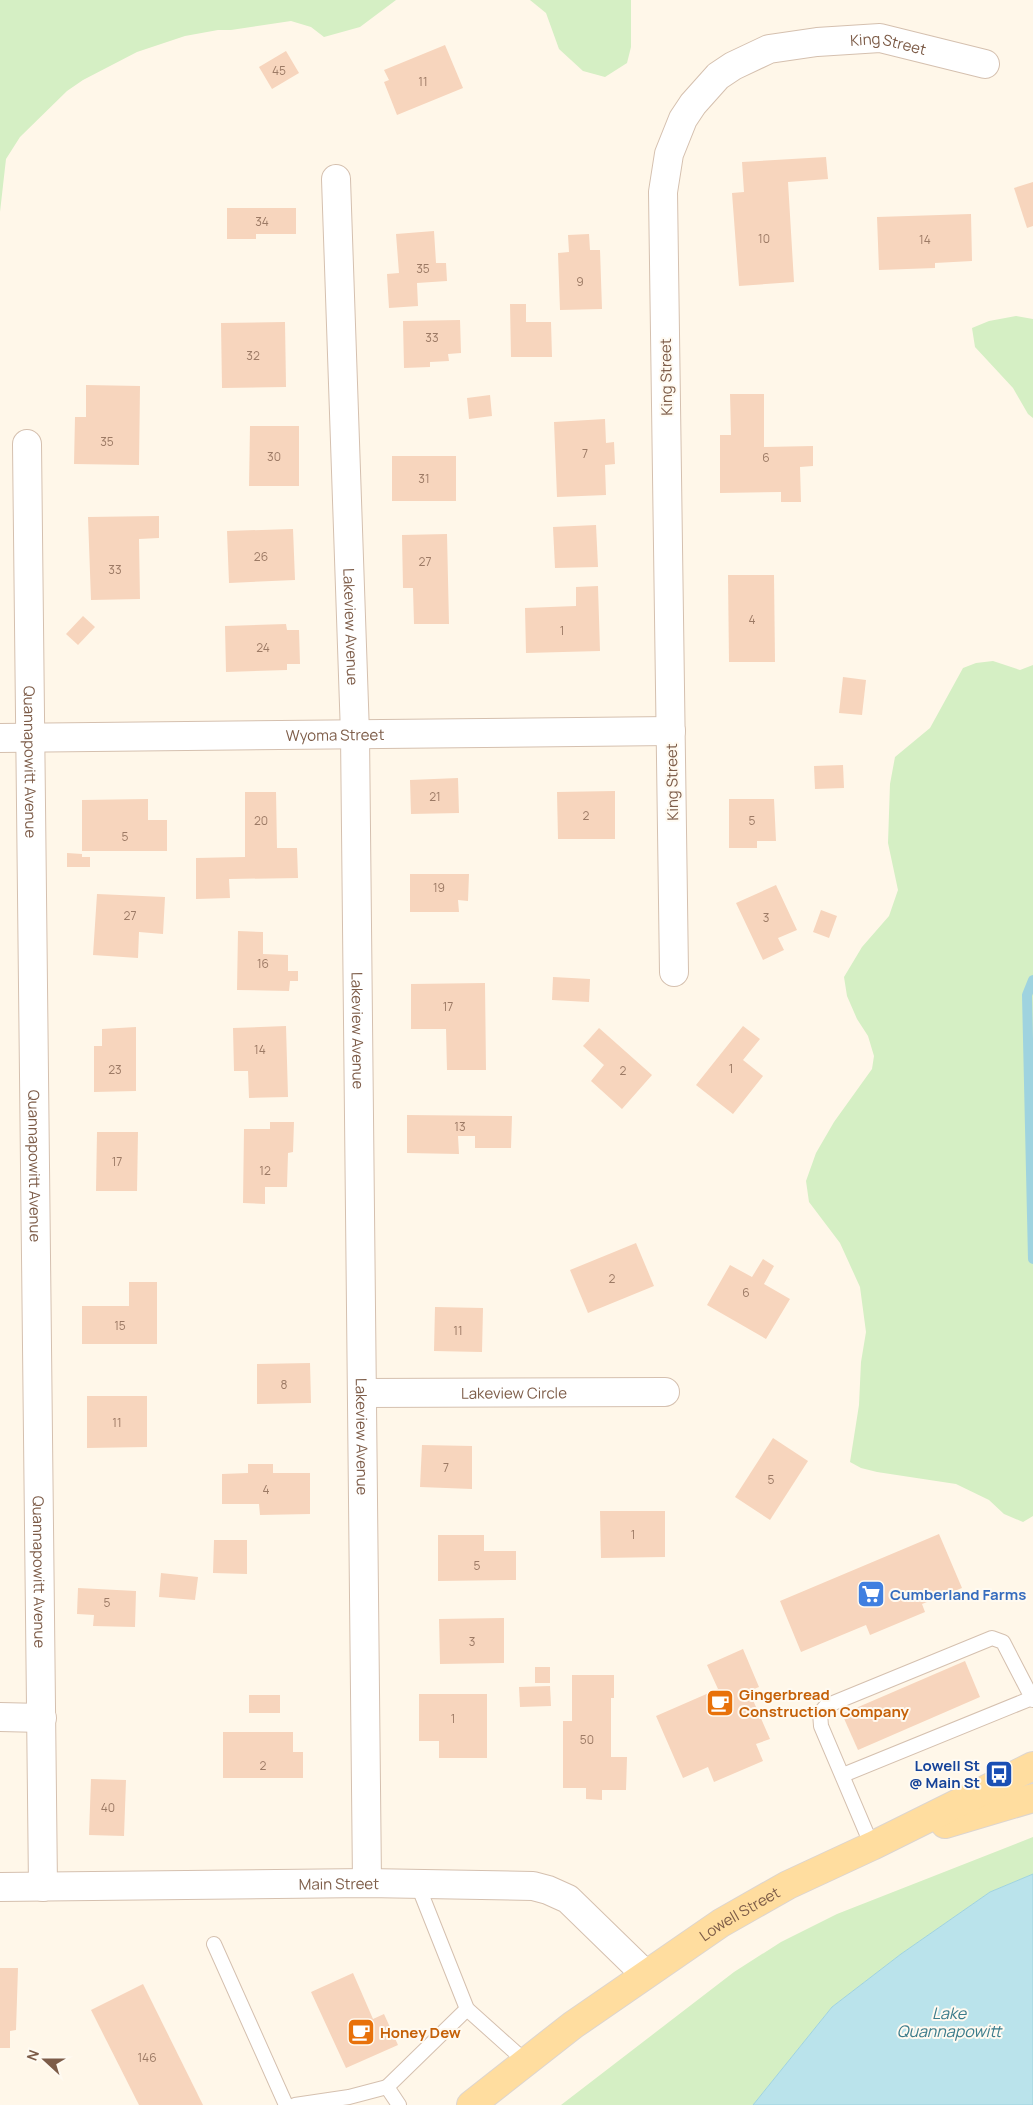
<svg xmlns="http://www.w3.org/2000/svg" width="1033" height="2105" viewBox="0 0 1033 2105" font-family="Manrope,sans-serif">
	<rect width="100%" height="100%" fill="#fff7e9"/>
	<g fill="#d5efc4">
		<path d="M0 0H396L360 27 324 37 311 27 291 21 231 30H218L185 36 137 52 83 80 67 91 20 137 6 159 0 212Z"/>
		<path d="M530 0H631V47L627 63 605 77 583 71 559 49 546 13Z"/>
		<path d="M1016 316 1033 319V418L1028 414 1013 388 975 347 972 328 989 321Z"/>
		<path d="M993 661 1020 670 1033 665V1516L1023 1522 1004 1514 989 1500 956 1484 877 1472 861 1468 850 1462 859 1405 861 1362 866 1332 860 1287 840 1243 809 1202 806 1181 816 1153 834 1122 872 1069 874 1056 868 1036 857 1019 847 996 844 977 862 947 889 916 898 890 888 843 890 784 895 757 930 728 963 668 976 663Z"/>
		<path d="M1033 1837V1874L990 1892 901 1954 832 2007 753 2105H561L734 1972 781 1942 837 1914Z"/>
	</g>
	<path fill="#bae3eb" stroke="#9fd3df" d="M1033 1874V2105H753L832 2007 901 1954 990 1892Z"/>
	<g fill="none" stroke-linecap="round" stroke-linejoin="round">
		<path stroke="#9fd3df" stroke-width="10" d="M1033 980 1027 995 1033 1259"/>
	</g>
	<g fill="#f7d5bd">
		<path d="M445 45 463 88 397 115 384 82 389 80 384 70Z"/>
		<path d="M286 51 299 73 272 89 259 67Z"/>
		<path d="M826 157 828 179 788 182 794 282 739 286 732 193 744 192 742 162Z"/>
		<path d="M1033 182V226L1027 228 1014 188Z"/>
		<path d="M227 208H296V234H256V239H227Z"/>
		<path d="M971 214 972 261 935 263V268L879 270 877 217Z"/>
		<path d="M434 231 436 263H446L447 281 417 283 418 306 389 308 387 274 399 273 396 234Z"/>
		<path d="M589 234 590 250H600L602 309 560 310 558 253 569 252 568 235Z"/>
		<path d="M510 304H526V322H551L552 357H511Z"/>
		<path d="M460 320 461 353 448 354 449 361 430 362V367L404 368 403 321Z"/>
		<path d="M285 322 286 387 222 388 221 323Z"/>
		<path d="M86 385 140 386 139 465 74 464 75 417H86Z"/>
		<path d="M730 394H764V447L813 446V466L800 467 801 502H781V492L720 493V435H731Z"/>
		<path d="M490 395 492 416 469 419 467 398Z"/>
		<path d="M605 419 606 443 614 442 615 464 605 465 606 495 557 497 554 422Z"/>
		<path d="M250 426H299V486H249Z"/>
		<rect x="392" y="456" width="64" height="45"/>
		<path d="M159 516V538L139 539 140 599 91 600 88 517Z"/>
		<path d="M596 525 598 567 555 568 553 527Z"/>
		<path d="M293 529 295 580 229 583 227 531Z"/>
		<path d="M447 534 449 624H414L413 588H403L402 535Z"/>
		<path d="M728 575H774L775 662H729Z"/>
		<path d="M598 586 600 651 526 653 525 608 576 606V587Z"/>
		<path d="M83 616 95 627 78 645 66 634Z"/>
		<path d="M286 624 287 630H299L300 664H287V670L226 672 225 626Z"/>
		<path d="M843 677 866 680 862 715 839 713Z"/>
		<path d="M843 765 844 788 815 789 814 766Z"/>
		<path d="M458 778 459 813 411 814 410 780Z"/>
		<path d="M615 791V839H558L557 792Z"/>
		<path d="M245 792H276L277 848H297L298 878 229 879 230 898 196 899V858L245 857Z"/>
		<path d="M148 799V820H167V851H82V800Z"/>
		<path d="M729 799H774L776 841H757V848H729Z"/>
		<path d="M67 853 82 854V857H90V867H67Z"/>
		<path d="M410 874H469L468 901 458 900 459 912H410Z"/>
		<path d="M776 885 797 930 778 938 784 950 763 960 736 903Z"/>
		<path d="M97 894 165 897 163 934 139 932 138 958 93 955Z"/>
		<path d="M821 910 837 916 829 938 813 932Z"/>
		<path d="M238 931 263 932V954L288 955V971H298V981H290L289 991 237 990Z"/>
		<path d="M553 977 590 979 589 1002 552 1000Z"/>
		<path d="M485 983 486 1070H447L446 1029H411V984Z"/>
		<path d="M286 1026 288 1097 249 1098 248 1071H234L233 1028Z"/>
		<path d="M743 1026 760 1039 743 1060 763 1076 733 1114 696 1085Z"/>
		<path d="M136 1027V1091L94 1092V1046H102V1029Z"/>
		<path d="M599 1028 652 1075 622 1109 591 1081 604 1065 583 1046Z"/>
		<path d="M407 1115 512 1116 511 1148H475V1136H458L459 1154 407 1153Z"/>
		<path d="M270 1122H294L293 1152 288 1153 287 1187H265V1204L243 1203 244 1129H270Z"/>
		<path d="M97 1132H138L137 1191H96Z"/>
		<path d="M636 1243 654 1286 588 1313 570 1270Z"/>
		<path d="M763 1259 774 1266 764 1284 790 1299 766 1339 707 1305 730 1265 752 1277Z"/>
		<path d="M129 1282H157V1344H82V1306H129Z"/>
		<path d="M435 1307 483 1308 482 1352 434 1351Z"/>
		<path d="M310 1363 311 1403 257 1404V1364Z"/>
		<path d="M87 1396H147V1447L87 1448Z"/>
		<path d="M773 1438 808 1461 770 1520 735 1497Z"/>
		<path d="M422 1445 472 1446V1489L420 1487Z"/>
		<path d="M248 1464H273V1473H310V1514L260 1515 259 1504H222V1474L248 1473Z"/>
		<path d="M600 1511H665V1557L601 1558Z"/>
		<path d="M939 1534 962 1588 922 1604 925 1612 870 1635 866 1625 801 1652 780 1601Z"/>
		<path d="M438 1535H484V1551H516V1580L438 1581Z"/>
		<path d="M214 1540H247V1574L213 1573Z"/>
		<path d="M161 1573 198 1577 195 1600 159 1597Z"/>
		<path d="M78 1588 136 1591 135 1627 93 1626 94 1615 77 1614Z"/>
		<path d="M504 1618V1663L440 1664 439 1619Z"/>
		<path d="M743 1649 759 1687 749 1691 770 1739 756 1744 763 1761 714 1782 708 1767 683 1778 656 1716 718 1689 707 1665Z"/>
		<path d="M965 1661 980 1697 858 1750 842 1714Z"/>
		<rect x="535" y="1667" width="15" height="16"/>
		<path d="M572 1675H614V1698H611V1757H627L626 1790H602V1800L586 1799V1788H563V1721H572Z"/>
		<path d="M550 1686 551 1706 520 1707 519 1687Z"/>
		<path d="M419 1694H487V1758H439V1741H419Z"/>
		<rect x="249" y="1695" width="31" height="18"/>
		<path d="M223 1732H293V1752H303V1778H223Z"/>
		<path d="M91 1779 126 1780 124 1836 89 1835Z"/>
		<path d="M0 1968H18L16 2030 10 2031V2048H0Z"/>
		<path d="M353 1973 373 2019 384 2014 398 2045 346 2068 311 1992Z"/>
		<path d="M143 1984 203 2105H139L91 2010Z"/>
	</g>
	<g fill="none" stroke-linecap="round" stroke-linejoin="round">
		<g stroke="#d5c0af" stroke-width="16">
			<g id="service">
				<path d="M843 1775 1032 1698"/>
				<path d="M872 1846 821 1726 820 1713 826 1706 992 1638 1003 1642 1033 1700"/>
				<path d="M417 1883 467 2009 525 2061"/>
				<path d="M214 1944 286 2105"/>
				<path d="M295 2105 349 2097 387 2087"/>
				<path d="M399 2105 387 2087 467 2009"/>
			</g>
		</g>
		<g stroke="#d5c0af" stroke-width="30">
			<g id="minor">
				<path id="s1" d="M336 179 355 734 367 1883"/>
				<path id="s2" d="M27 444 43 1887"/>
				<path id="s3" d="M0 738 671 731"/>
				<path id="s4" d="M674 972 663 192 669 154 683 119 693 104 718 76 733 66 769 49 817 42 880 38 985 64"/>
				<path id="s5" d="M363 1393 665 1392"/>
				<path d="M0 1717 42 1718"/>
				<path id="s6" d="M0 1887 367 1883 533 1886 548 1890 568 1899 645 1974"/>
			</g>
		</g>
		<g stroke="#ddd5cf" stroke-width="30">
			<g id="primary">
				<path d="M945 1824 1033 1798"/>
				<path id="s7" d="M471 2105 573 2025 721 1923 788 1885 872 1846 1033 1766"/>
			</g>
		</g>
		<use href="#service" stroke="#fff" stroke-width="14"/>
		<use href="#minor" stroke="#fff" stroke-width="28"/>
		<use href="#primary" stroke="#ffdd9f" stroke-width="28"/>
	</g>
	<defs>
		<g id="supermarket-square" transform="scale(1.4375)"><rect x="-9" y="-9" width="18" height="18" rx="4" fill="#3f7fe0" stroke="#fffaf1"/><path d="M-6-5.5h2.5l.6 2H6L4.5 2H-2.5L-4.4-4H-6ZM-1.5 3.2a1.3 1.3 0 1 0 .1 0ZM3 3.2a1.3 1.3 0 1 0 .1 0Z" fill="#fff"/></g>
		<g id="cafe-square" transform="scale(1.4375)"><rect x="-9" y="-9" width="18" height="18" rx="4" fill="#e8710a" stroke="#fffaf1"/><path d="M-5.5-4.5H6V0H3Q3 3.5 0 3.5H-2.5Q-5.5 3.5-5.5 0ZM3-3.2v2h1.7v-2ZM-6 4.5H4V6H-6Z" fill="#fff"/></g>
		<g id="bus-square" transform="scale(1.4375)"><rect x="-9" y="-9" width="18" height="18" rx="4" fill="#1a4fb4" stroke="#fffaf1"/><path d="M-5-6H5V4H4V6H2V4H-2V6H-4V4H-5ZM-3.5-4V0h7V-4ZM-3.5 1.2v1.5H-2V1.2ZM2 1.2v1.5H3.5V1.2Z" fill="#fff"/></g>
	</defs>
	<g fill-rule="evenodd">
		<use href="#supermarket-square" x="871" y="1594"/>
		<use href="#cafe-square" x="720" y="1703"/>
		<use href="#bus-square" x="999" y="1774"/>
		<use href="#cafe-square" x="361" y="2032"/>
	</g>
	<g text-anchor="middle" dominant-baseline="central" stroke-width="4" stroke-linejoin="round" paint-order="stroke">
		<g font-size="12" fill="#9c7a65">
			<text x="279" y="70">45</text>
			<text x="423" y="81">11</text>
			<text x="262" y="221">34</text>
			<text x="764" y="238">10</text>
			<text x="925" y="239">14</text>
			<text x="423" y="268">35</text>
			<text x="580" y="281">9</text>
			<text x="432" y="337">33</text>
			<text x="253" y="355">32</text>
			<text x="107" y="441">35</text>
			<text x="585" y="453">7</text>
			<text x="274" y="456">30</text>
			<text x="766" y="457">6</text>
			<text x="424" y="478">31</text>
			<text x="261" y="556">26</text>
			<text x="425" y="561">27</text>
			<text x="115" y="569">33</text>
			<text x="752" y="619">4</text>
			<text x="562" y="630">1</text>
			<text x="263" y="647">24</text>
			<text x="435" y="796">21</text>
			<text x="586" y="815">2</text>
			<text x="261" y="820">20</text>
			<text x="752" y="820">5</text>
			<text x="125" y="836">5</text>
			<text x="439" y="887">19</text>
			<text x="130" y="915">27</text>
			<text x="766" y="917">3</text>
			<text x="263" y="963">16</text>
			<text x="448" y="1006">17</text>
			<text x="260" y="1049">14</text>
			<text x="731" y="1068">1</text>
			<text x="115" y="1069">23</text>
			<text x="623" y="1070">2</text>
			<text x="460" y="1126">13</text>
			<text x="117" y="1161">17</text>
			<text x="265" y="1170">12</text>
			<text x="612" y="1278">2</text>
			<text x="746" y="1292">6</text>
			<text x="120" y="1325">15</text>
			<text x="458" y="1330">11</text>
			<text x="284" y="1384">8</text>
			<text x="117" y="1422">11</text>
			<text x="446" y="1467">7</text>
			<text x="771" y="1479">5</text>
			<text x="266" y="1489">4</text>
			<text x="633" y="1534">1</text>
			<text x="477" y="1565">5</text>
			<text x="107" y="1602">5</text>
			<text x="472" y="1641">3</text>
			<text x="453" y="1718">1</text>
			<text x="587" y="1739">50</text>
			<text x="263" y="1765">2</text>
			<text x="108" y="1807">40</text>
			<text x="147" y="2057">146</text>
		</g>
		<g font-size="15" fill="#7d5c48" stroke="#fffaf1">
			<text stroke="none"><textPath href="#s4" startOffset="1090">King Street</textPath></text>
			<text transform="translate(666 377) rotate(-91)">King Street</text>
			<text stroke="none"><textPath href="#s1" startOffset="448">Lakeview Avenue</textPath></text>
			<text stroke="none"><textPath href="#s3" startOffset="335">Wyoma Street</textPath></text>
			<text stroke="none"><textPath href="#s2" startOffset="318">Quannapowitt Avenue</textPath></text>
			<text transform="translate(672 782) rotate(-91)">King Street</text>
			<text stroke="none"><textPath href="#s1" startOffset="852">Lakeview Avenue</textPath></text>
			<text stroke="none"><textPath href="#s2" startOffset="722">Quannapowitt Avenue</textPath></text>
			<text stroke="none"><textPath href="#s5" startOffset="151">Lakeview Circle</textPath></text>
			<text stroke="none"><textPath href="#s1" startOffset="1258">Lakeview Avenue</textPath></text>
			<text stroke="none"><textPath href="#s2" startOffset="1128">Quannapowitt Avenue</textPath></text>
			<text stroke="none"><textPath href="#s6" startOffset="339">Main Street</textPath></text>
			<text stroke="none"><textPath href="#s7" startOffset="330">Lowell Street</textPath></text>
		</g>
		<g font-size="15" font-weight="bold" fill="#366cbe" stroke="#fffaf1" text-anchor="start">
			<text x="890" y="1594">Cumberland Farms</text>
		</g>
		<g font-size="15" font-weight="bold" fill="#c56008" stroke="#fffaf1" text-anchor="start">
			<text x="739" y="1694">Gingerbread<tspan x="739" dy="17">Construction Company</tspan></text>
			<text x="380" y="2032">Honey Dew</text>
		</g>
		<g font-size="15" font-weight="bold" fill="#164399" stroke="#fffaf1" text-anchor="end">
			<text x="980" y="1765">Lowell St<tspan x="980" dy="17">@ Main St</tspan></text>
		</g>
		<g font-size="16" font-style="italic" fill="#3c7c8b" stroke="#fffaf1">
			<text x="949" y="2013">Lake<tspan x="949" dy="18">Quannapowitt</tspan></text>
		</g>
	</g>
	<g transform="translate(45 2060) rotate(291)" stroke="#fffaf1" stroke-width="4" paint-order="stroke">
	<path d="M0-4L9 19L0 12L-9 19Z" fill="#7d5c48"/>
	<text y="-8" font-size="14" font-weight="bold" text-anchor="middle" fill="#7d5c48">N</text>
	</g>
</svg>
